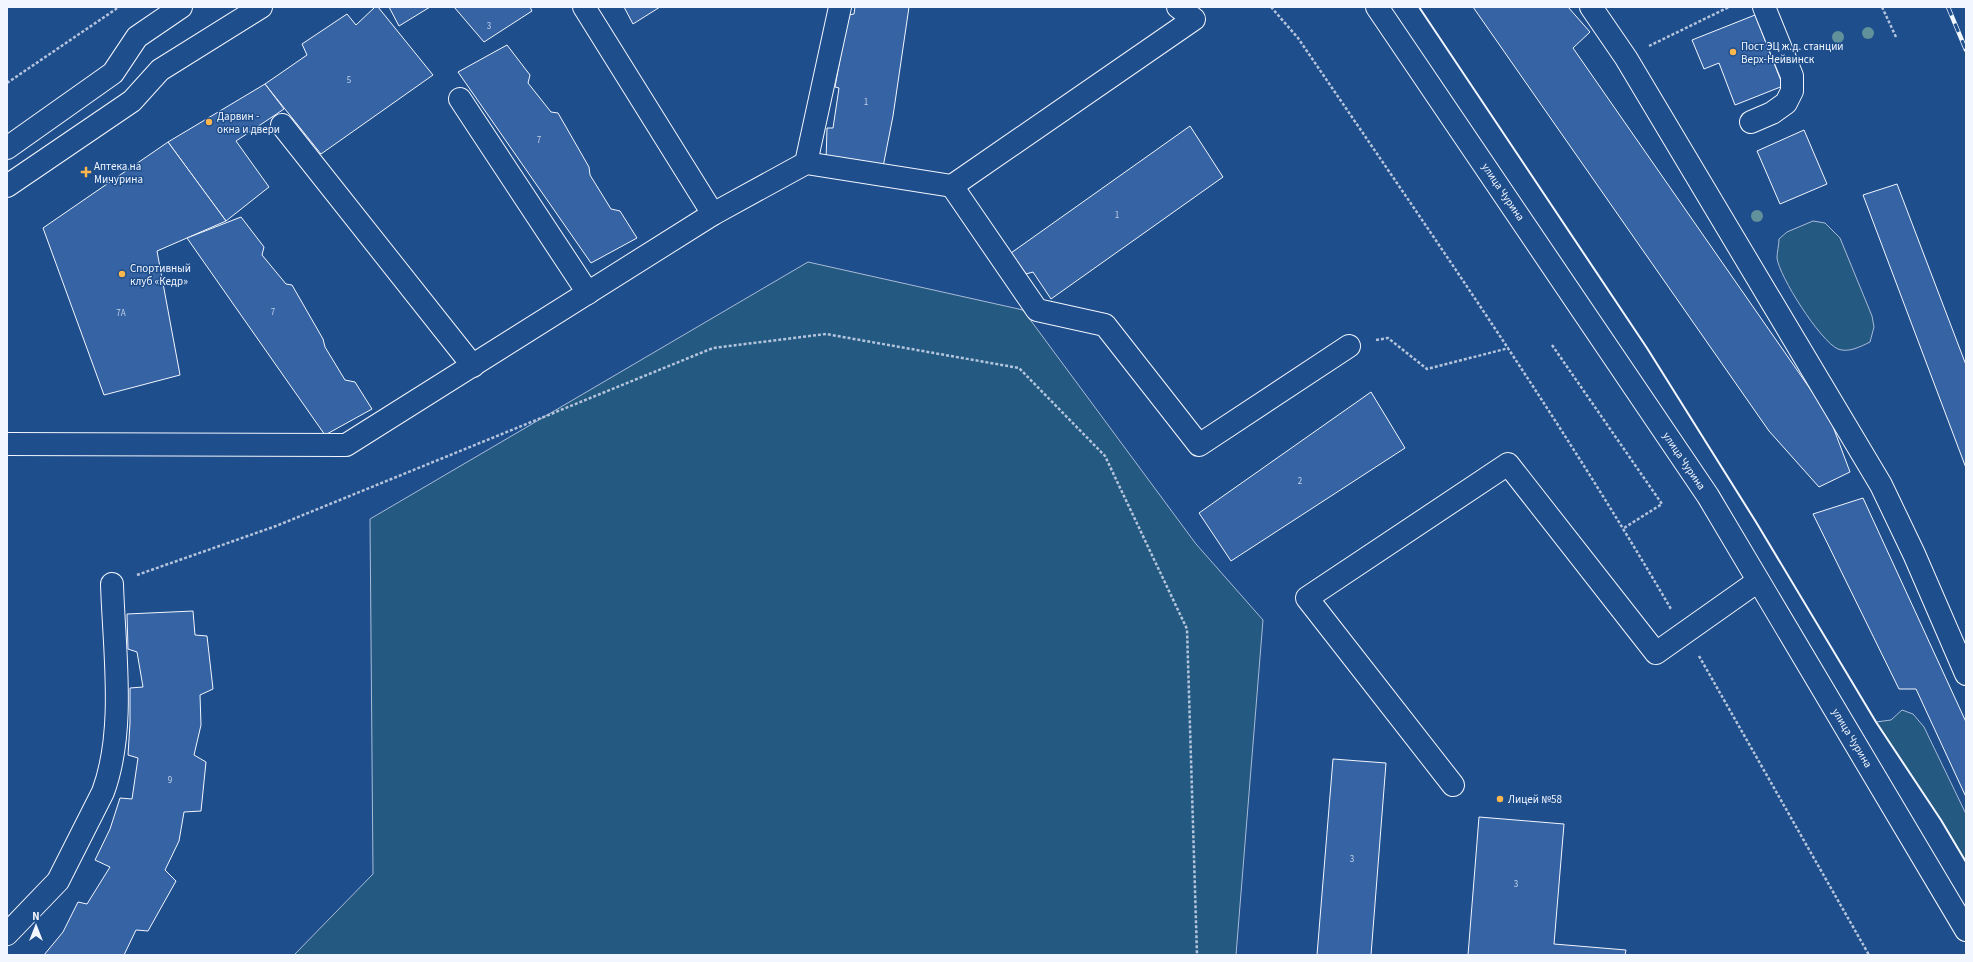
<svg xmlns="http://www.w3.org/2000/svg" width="1973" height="962" viewBox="0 0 1973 962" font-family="'Source Sans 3',sans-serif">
	<rect width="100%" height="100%" fill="#1f4e8c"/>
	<g fill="#245a82" stroke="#a8bbd7">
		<path d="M1813 221 1825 223 1840 238 1872 316 1874 327 1870 342C1860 347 1848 353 1838 349 1820 341 1779 276 1777 258 1777 252 1779 245 1779 239L1787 232Z"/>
		<path d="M808 262 1023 310 1196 544 1263 620 1236 955H294L373 874 370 519Z"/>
		<path d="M1902 710 1913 714 1924 727 1966 814V862L1941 820 1876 722 1891 720Z"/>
	</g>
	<g fill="#3563a3" stroke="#f2f6ff">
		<path d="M375 7H378L433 75 321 154 265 84 307 55 302 44 347 14 356 25Z"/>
		<path d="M389 7H430L399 26Z"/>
		<path d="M454 7H530L532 11 484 42Z"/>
		<path d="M624 7H660L633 24Z"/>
		<path d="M855 7H909L893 116 882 172 826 161 827 128H833L839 88 835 87 848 15 854 14Z"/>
		<path d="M1473 7H1568L1590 32 1573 48 1829 416 1850 472 1819 487 1769 431Z"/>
		<path d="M1755 15 1783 86 1735 105 1719 63 1704 69 1692 40Z"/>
		<path d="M507 45 530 75 528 83 551 112 558 113 589 167 590 175 611 209 620 211 637 238 591 263 458 72Z"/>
		<path d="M265 84 284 109 236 141 269 187 226 221 168 142Z"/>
		<path d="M1190 126 1223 177 1051 299 1033 272 1026 274 1011 253Z"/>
		<path d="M1804 130 1827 184 1780 204 1757 151Z"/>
		<path d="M168 142 226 221 157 251 180 375 104 395 43 228Z"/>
		<path d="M1897 184 1966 365V468L1863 195Z"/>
		<path d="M241 217 264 247 262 255 286 284 292 285 323 339 325 347 345 380 355 382 372 409 325 435 187 238Z"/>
		<path d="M1371 392 1405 448 1231 561 1199 513Z"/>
		<path d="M1863 498 1966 722V797L1916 689H1899L1813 514Z"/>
		<path d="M193 611 195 635 207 636 213 689 200 695 201 725 194 755 206 762 201 811 184 812 179 841 165 870 176 881 148 931 136 930 124 955H44L63 932 78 902 87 904 110 867 95 860 110 829 120 798 132 799 138 758 128 755 130 723V688L143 687 137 652 128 649 127 614Z"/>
		<path d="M1333 759 1386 763 1371 955H1317Z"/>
		<path d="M1479 817 1564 824 1554 944 1626 950 1625 955H1468Z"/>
	</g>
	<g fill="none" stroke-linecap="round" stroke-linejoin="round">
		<g stroke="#f2f6ff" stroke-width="24">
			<g id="minor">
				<path d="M584 7 713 214"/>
				<path d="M1377 7 1708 496 1966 930"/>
				<path d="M1591 7 1626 58 1881 485 1914 554 1966 674"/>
				<path d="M460 99 588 293"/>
				<path d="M1751 122 1772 113 1786 103 1792 91V76L1764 7"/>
				<path d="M282 125 473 366"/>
				<path d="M7 148 113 73 137 37 181 7"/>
				<path d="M806 163 840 7"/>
				<path d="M7 186 132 101 160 70 261 7"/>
				<path d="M952 186 1037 310 1105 325 1199 445 1349 346"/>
				<path d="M7 444 346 445 713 214 806 163 952 186 1194 19 1178 7"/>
				<path d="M1453 785 1307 598 1508 464 1656 653 1758 581"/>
				<path d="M7 934 58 881 103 792C126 730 114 650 112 584"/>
			</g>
		</g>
		<g stroke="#b3c4dc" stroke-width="2.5" stroke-dasharray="3 2" stroke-linecap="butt">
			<path d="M1271 7 1298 38C1426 226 1556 412 1671 609"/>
			<path d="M1882 7 1896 37"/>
			<path d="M1649 46 1729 7"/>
			<path d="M7 83 119 7"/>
			<path d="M1376 340 1388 338 1427 369 1509 348"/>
			<path d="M1552 345 1662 504 1624 528"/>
			<path d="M137 575 276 526 713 348 826 334 1019 368 1105 456 1187 629 1197 955"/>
			<path d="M1699 656 1869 955"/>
		</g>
		<use href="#minor" stroke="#1f4e8c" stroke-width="22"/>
		<g stroke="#f2f6ff" stroke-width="4.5">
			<path id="rail" d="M1948 7 1966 50"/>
		</g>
		<use href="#rail" stroke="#1f4e8c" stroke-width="3" stroke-dasharray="9" stroke-linecap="butt"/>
		<path stroke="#f2f6ff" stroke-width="2" d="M1419 7 1647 348 1756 522 1876 722 1941 820 1966 862"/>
	</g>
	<g fill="#61919a">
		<circle cx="1868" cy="33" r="6"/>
		<circle cx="1838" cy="37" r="6"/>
		<circle cx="1757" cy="216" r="6"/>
	</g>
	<g fill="#ffb74d" stroke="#1f4e8c" stroke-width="1.5">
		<circle cx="1733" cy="52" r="4"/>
		<circle cx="209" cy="122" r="4"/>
		<path d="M84 166h4v4h4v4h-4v4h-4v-4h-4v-4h4z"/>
		<circle cx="122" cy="274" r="4"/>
		<circle cx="1500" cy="799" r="4"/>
	</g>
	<g text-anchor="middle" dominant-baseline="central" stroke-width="3" stroke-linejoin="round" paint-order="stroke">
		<g font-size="9" fill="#c3d1e8">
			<text x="489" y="26">3</text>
			<text x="349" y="80">5</text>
			<text x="866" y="102">1</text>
			<text x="539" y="140">7</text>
			<text x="1117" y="215">1</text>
			<text x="273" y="312">7</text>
			<text x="121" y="313">7А</text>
			<text x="1300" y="481">2</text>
			<text x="170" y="780">9</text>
			<text x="1352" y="859">3</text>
			<text x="1516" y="884">3</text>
		</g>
		<g font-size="11" fill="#f2f6ff" stroke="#1f4e8c" text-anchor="start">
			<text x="1741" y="46">Пост ЭЦ ж.д. станции<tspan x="1741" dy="13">Верх-Нейвинск</tspan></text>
			<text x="217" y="116">Дарвин -<tspan x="217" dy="13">окна и двери</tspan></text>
			<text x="94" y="166">Аптека на<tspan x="94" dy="13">Мичурина</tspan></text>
			<text x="130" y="268">Спортивный<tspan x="130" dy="13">клуб «Кедр»</tspan></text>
			<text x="1508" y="799">Лицей №58</text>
		</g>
		<g font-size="11" fill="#f2f6ff" stroke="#1f4e8c">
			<text transform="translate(1503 192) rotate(56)">улица Чурина</text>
			<text transform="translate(1684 461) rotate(56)">улица Чурина</text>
			<text transform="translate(1852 738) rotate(59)">улица Чурина</text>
		</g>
	</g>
	<rect width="1973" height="962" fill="none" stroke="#f2f6ff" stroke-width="16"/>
	<g transform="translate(36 926)" stroke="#1f4e8c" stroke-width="3" paint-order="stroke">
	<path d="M0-3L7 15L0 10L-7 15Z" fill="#f2f6ff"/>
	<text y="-6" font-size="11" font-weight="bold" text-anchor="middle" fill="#f2f6ff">N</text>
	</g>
</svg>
